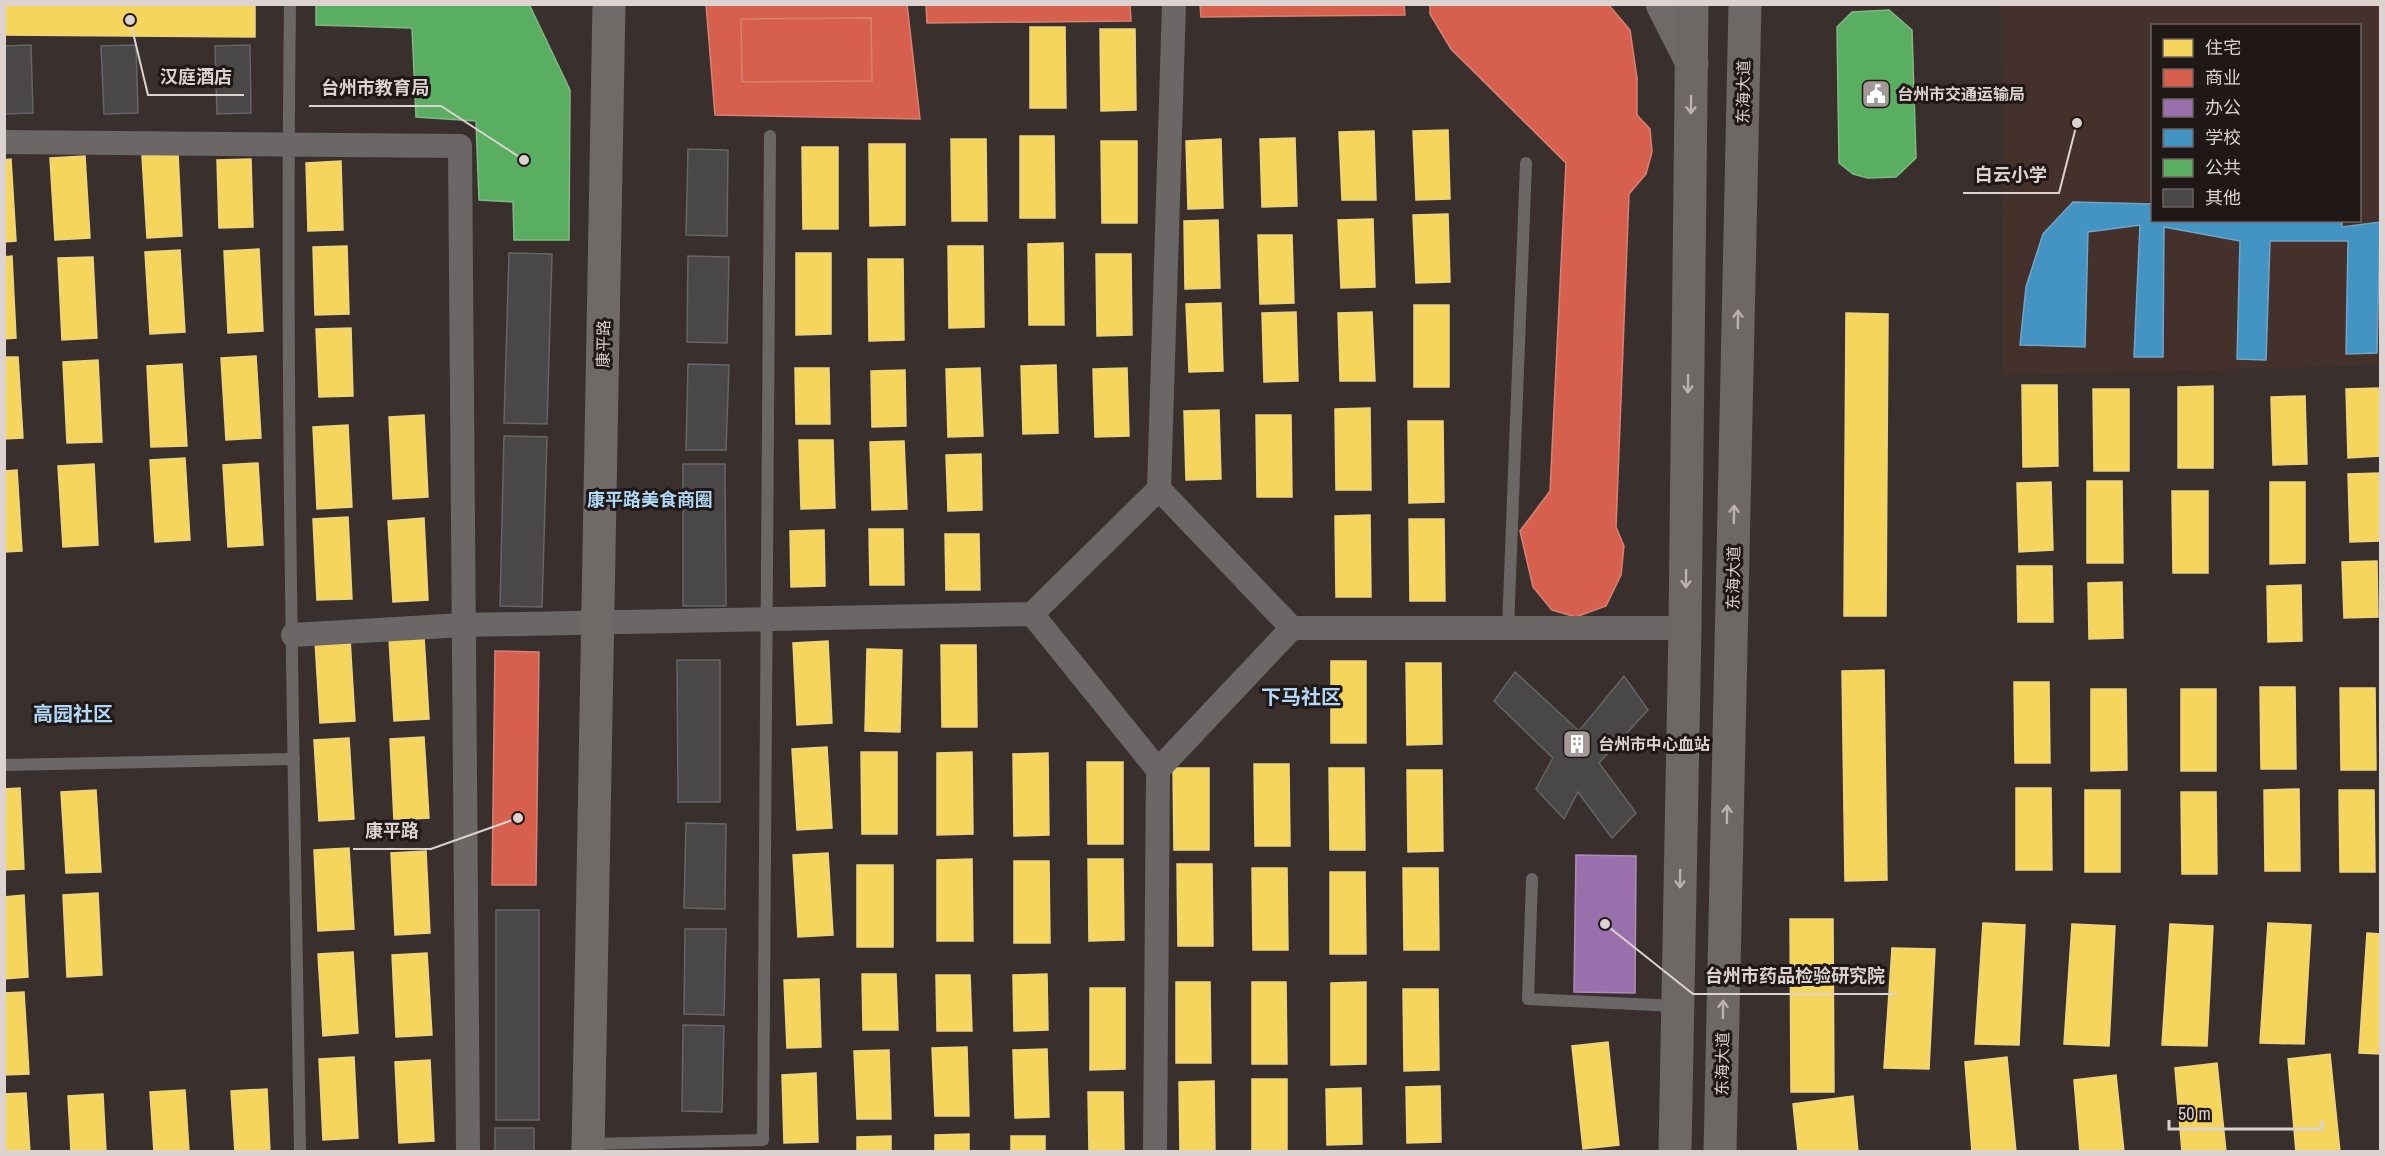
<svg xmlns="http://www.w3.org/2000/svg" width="2385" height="1156" viewBox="0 0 2385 1156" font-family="'Archivo Narrow','Noto Sans SC',sans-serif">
	<rect width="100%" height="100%" fill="#39302e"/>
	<path fill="#45312b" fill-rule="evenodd" d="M2001 5H2380V365L2003 375ZM2152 26H2360V220H2152Z"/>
	<g fill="#f6d55c" stroke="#eed47e" stroke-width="1.5">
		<path d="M4 4H255V37L4 35Z"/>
		<path d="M1030 27H1065L1066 108H1030Z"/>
		<path d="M1100 29H1135L1136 110 1101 111Z"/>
		<path d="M1448 130 1450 199 1416 200 1413 131Z"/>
		<path d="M1374 131 1376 200H1342L1339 132Z"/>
		<path d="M1020 136H1054L1055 218H1020Z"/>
		<path d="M1295 138 1297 206 1262 207 1260 139Z"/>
		<path d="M951 139H986L987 221H952Z"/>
		<path d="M1221 139 1223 208 1188 209 1186 141Z"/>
		<path d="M1101 141H1137V223H1102Z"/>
		<path d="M869 144H905V225L870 226Z"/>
		<path d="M802 147H838V229H803Z"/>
		<path d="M178 154 182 236 147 238 142 156Z"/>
		<path d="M85 156 90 238 55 240 50 158Z"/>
		<path d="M11 159 16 241 4 242V160Z"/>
		<path d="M251 159 253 227 219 228 217 160Z"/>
		<path d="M341 161 343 230 308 231 306 163Z"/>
		<path d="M1448 214 1450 282 1416 283 1413 215Z"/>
		<path d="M1373 219 1375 287 1341 288 1338 220Z"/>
		<path d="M1218 220 1220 288 1185 289 1184 221Z"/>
		<path d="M1258 235H1292L1294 303 1260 304Z"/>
		<path d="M1063 243 1064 325H1029L1028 244Z"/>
		<path d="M347 246 349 314 315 315 313 247Z"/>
		<path d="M948 246H983L984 327 949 328Z"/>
		<path d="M259 249 263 331 228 333 224 251Z"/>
		<path d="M180 250 185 332 150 334 145 252Z"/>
		<path d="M796 253H831V334L796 335Z"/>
		<path d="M1096 254H1131L1132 335 1097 336Z"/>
		<path d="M12 256 16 338 4 339V257Z"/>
		<path d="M93 257 97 338 62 340 58 258Z"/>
		<path d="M868 259H903L904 340 869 341Z"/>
		<path d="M1221 303 1223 371 1189 372 1186 304Z"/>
		<rect x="1414" y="305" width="35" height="82"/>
		<path d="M1296 312 1298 381 1264 382 1262 313Z"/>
		<path d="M1372 312 1375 381H1340L1338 313Z"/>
		<path d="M1846 313 1888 314 1886 616H1844Z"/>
		<path d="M351 328 353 396 319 397 316 329Z"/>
		<path d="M256 356 261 438 226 440 221 358Z"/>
		<path d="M4 357H18L23 438 4 439Z"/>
		<path d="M98 360 102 442 67 443 63 362Z"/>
		<path d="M182 364 187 446 151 447 147 366Z"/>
		<path d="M1056 365 1058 433 1023 434 1021 366Z"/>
		<path d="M795 368H829L830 424H796Z"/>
		<path d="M980 368 983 436 948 437 946 369Z"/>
		<path d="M1127 368 1129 436 1095 437 1093 369Z"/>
		<path d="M905 370 906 426 872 427 871 371Z"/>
		<path d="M2022 385H2057L2058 466 2023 467Z"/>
		<path d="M2213 386V468H2178V387Z"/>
		<path d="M2380 388V456L2348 458 2346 389Z"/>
		<path d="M2093 389H2129V471H2094Z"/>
		<path d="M2305 396 2307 464 2273 465 2271 397Z"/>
		<path d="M1370 408 1371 490H1336L1335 409Z"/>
		<path d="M1219 410 1221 479 1186 480 1184 411Z"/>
		<path d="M424 415 428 497 393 499 389 417Z"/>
		<path d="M1256 415H1291L1292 497H1257Z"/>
		<path d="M1408 421H1443L1444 502 1409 503Z"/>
		<path d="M348 425 352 507 317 509 313 427Z"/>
		<path d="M799 440H833L835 508 801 509Z"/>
		<path d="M904 441 907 509 872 510 870 442Z"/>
		<path d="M981 454 982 510 948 511 946 455Z"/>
		<path d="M185 458 190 540 155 542 150 460Z"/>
		<path d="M258 463 263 545 228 547 223 465Z"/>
		<path d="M94 464 98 545 63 547 58 466Z"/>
		<path d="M17 470 22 551 4 552V471Z"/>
		<path d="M2380 473V541L2350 542 2348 474Z"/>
		<path d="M2087 481H2122L2123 563H2087Z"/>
		<path d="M2051 482 2053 550 2019 552 2017 483Z"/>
		<path d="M2270 482H2305V563L2270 564Z"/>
		<path d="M2172 491H2208V573H2173Z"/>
		<path d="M1370 515 1371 597H1336L1335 516Z"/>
		<path d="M348 517 352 599 317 600 313 519Z"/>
		<path d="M424 518 428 600 393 602 388 521Z"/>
		<path d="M1409 519H1444L1445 601H1410Z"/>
		<path d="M869 529H903L904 585H870Z"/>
		<path d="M824 530 825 586 791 587 790 531Z"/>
		<path d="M945 534H979L980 590H946Z"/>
		<path d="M2377 561 2378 617 2344 618 2342 562Z"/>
		<path d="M2017 566H2052L2053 622H2018Z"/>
		<path d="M2122 582 2123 638 2089 639 2088 583Z"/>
		<path d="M2301 585 2302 641 2268 642 2267 586Z"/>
		<path d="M424 637 429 719 394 721 389 639Z"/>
		<path d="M350 639 355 721 320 723 315 641Z"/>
		<path d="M828 641 832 723 797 725 793 643Z"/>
		<path d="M941 645H976L977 727H942Z"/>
		<path d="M867 649 902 650 900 732 865 731Z"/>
		<rect x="1331" y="661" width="35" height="82"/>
		<path d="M1406 663H1441L1442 744 1407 745Z"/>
		<path d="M1884 670 1887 880 1845 881 1842 671Z"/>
		<path d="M2014 682H2049L2050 763H2015Z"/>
		<path d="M2260 687H2295L2296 769H2261Z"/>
		<path d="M2340 688H2375L2376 770H2341Z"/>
		<path d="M2091 689H2126L2127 770 2091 771Z"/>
		<rect x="2181" y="689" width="35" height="82"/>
		<path d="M424 737 429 818 394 820 390 739Z"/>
		<path d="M349 738 354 819 319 821 314 740Z"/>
		<path d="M827 747 832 828 797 830 792 749Z"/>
		<path d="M861 752H897V834H862Z"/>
		<path d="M972 752 973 834 937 835V753Z"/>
		<path d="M1048 753 1049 835 1014 836 1013 754Z"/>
		<path d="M1087 762H1123V844H1088Z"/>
		<path d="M1254 764H1289L1290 846H1255Z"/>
		<path d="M1173 768H1209V850H1174Z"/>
		<path d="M1329 768H1364L1365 850H1330Z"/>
		<path d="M1407 770H1442L1443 851 1408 852Z"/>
		<path d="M20 788 24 869 4 870V789Z"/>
		<path d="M2016 788H2051L2052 870H2016Z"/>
		<path d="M2299 789 2300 871H2265L2264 790Z"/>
		<path d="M96 790 101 872 66 873 61 792Z"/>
		<rect x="2085" y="790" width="35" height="82"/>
		<path d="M2339 790H2374L2375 872H2340Z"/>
		<path d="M2181 792H2216L2217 874H2182Z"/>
		<path d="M349 848 354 929 318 931 314 850Z"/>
		<path d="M426 851 430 933 395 935 391 853Z"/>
		<path d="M828 853 833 935 798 937 793 855Z"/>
		<path d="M972 859 973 941H937V860Z"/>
		<path d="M1088 859H1123L1124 940 1089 941Z"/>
		<path d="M1014 861H1049L1050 943H1014Z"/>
		<path d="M1177 864H1212L1213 946H1178Z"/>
		<rect x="857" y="865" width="36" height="82"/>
		<path d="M1252 868H1287L1288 950H1253Z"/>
		<path d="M1403 868H1438L1439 950H1404Z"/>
		<path d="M1330 872H1365L1366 954H1330Z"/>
		<path d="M98 893 102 975 67 977 63 895Z"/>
		<path d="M24 895 28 977 4 979V897Z"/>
		<path d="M1790 919H1833L1834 1092H1791Z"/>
		<path d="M1983 923 2025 925 2019 1045 1975 1044Z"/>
		<path d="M2268 923 2311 925 2304 1044 2260 1043Z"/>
		<path d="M2072 924 2115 926 2109 1046 2064 1044Z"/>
		<path d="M2170 924 2213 926 2207 1046 2162 1045Z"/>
		<path d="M2367 933 2380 934V1054L2359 1053Z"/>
		<path d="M1892 948 1935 949 1929 1069 1884 1068Z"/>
		<path d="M353 952 358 1033 323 1036 318 954Z"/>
		<path d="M427 953 432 1035 396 1037 392 955Z"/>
		<path d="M862 974H896L898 1030H863Z"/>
		<path d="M1047 974 1048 1030 1014 1031 1013 975Z"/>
		<path d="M936 975H970L972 1031H937Z"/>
		<path d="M819 979 821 1047 787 1048 784 980Z"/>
		<path d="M1176 982H1210L1211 1063H1176Z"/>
		<path d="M1252 982H1286L1287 1064H1252Z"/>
		<path d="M1366 982V1064L1331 1065V983Z"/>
		<path d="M1090 988H1125V1069L1090 1070Z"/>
		<path d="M1403 989H1438L1439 1070 1404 1071Z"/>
		<path d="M24 992 29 1074 4 1075V993Z"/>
		<path d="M1608 1042 1619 1145 1583 1149 1572 1046Z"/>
		<path d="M967 1047 969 1116H935L932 1048Z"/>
		<path d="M1047 1049 1049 1117 1015 1118 1013 1050Z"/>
		<path d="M889 1050 891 1119H857L854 1051Z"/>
		<path d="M2330 1054 2340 1152H2296L2288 1059Z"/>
		<path d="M354 1057 358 1138 323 1140 319 1059Z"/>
		<path d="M2007 1057 2016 1152H1972L1965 1062Z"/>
		<path d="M430 1060 434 1141 399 1143 395 1062Z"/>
		<path d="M2217 1063 2226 1152H2182L2175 1068Z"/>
		<path d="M816 1073 818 1142 784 1143 782 1075Z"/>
		<path d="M2116 1075 2124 1152H2080L2074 1080Z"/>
		<rect x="1252" y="1079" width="35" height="73"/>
		<path d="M1214 1081 1215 1152H1180L1179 1082Z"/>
		<path d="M1440 1086 1441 1142 1407 1143 1406 1087Z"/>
		<path d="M1361 1088 1362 1144 1327 1145 1326 1089Z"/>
		<path d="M267 1089 270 1152H235L231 1091Z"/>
		<path d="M185 1090 189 1152H154L150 1092Z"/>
		<path d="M1088 1092H1123L1124 1152H1089Z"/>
		<path d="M26 1093 30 1152H4V1094Z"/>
		<path d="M103 1094 106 1152H71L68 1096Z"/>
		<path d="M1853 1096 1858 1152H1798L1793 1104Z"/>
		<path d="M969 1134V1152H935V1135Z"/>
		<path d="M891 1136V1152H857V1137Z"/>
		<rect x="1011" y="1136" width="34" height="16"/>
	</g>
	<g fill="#d6604d" stroke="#d88274" stroke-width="1.5">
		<path d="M706 4H907L920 119 715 115Z"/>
		<path d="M926 4H1130L1131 21 927 23Z"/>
		<path d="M1200 4H1404L1405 15 1201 17Z"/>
		<path d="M1430 4H1608L1630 30 1637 78V115L1650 129 1652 152 1646 174 1629 194 1616 527 1624 546 1621 575 1606 606 1576 617 1552 610 1533 587 1520 531 1550 491 1566 163 1451 49 1430 14Z"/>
		<path d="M871 18 872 81 742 82 741 19Z"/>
		<path d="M495 651 539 652 536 885H492Z"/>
	</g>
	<path fill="#9970ab" stroke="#ad8db6" stroke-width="1.5" d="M1576 855 1636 856 1635 993 1574 992Z"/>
	<path fill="#4393c3" stroke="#71a6c7" stroke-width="1.5" d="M2073 202 2152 204V220H2342V227L2380 222 2377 353 2346 354 2348 241H2270L2266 360 2237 359 2240 241 2164 227 2163 357H2134L2140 225 2088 232 2085 347 2020 345 2026 287 2043 234Z"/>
	<g fill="#5aae61" stroke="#81b982" stroke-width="1.5">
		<path d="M316 4H529L570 90 569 240H514L513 202 479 200 476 121 416 117 412 28 316 25Z"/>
		<path d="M1889 10 1912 30 1916 158 1896 177 1868 178 1853 174 1839 163 1837 27 1852 12Z"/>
	</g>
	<g fill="#4a4749" stroke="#656466" stroke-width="1.5">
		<path d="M31 45 33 113 4 114V46Z"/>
		<path d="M136 45 138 113 104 114 101 46Z"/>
		<path d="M250 45 251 113 217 114 215 46Z"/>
		<path d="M688 149 728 150 727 236 686 235Z"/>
		<path d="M509 253 552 254 547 424 504 423Z"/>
		<path d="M688 256 729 257 727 343 687 342Z"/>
		<path d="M688 364 729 365 726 450H686Z"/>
		<path d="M504 436 547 437 542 607 500 606Z"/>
		<path d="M683 464H725L726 606H683Z"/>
		<path d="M677 660H720V802H678Z"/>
		<path d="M1515 672 1579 731 1624 676 1648 710 1599 763 1636 813 1612 838 1578 792 1564 819 1536 789 1553 758 1494 701Z"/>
		<path d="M686 823 726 824 725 909 684 908Z"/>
		<rect x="496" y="910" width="43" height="210"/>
		<path d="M685 929H726L724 1015 684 1014Z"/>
		<path d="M683 1025 724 1026 722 1112 682 1111Z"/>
		<rect x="495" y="1128" width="39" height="24"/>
	</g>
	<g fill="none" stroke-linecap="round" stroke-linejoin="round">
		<g stroke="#6b6766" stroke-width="12">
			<path d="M290 4C285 387 294 769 300 1152"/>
			<path d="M1508 628 1526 163"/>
			<path d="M4 765 294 759"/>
			<path d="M1532 879 1528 999 1676 1006"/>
			<path d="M589 1144 763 1140 770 136"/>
		</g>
		<g stroke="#6b6766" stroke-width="24">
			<path d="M4 142 460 146 468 1152"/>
			<path d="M1159 489 1174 4"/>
			<path d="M1292 628H1685"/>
			<path d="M293 635 463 625 1032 614 1159 489 1292 628 1158 770 1032 614"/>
			<path d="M1155 1152 1158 770"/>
		</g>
		<g stroke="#6f6968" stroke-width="33">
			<path d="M1662 4 1692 63"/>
			<path d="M588 1152 609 4"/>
		</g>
		<g stroke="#6d6765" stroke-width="33">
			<path d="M1675 1152 1685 628 1692 4"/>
			<path d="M1720 1152 1745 4"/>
		</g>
	</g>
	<defs><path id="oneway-shaft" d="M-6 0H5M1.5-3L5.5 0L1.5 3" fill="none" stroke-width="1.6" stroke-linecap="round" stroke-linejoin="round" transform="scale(1.5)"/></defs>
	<g stroke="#bbb2af">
		<use href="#oneway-shaft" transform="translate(1691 105) rotate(91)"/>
		<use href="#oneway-shaft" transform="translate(1738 319) rotate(-89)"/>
		<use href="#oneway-shaft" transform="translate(1688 384) rotate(91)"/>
		<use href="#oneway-shaft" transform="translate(1734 514) rotate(-89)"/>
		<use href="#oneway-shaft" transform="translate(1686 579) rotate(91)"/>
		<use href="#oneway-shaft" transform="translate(1727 814) rotate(-89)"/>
		<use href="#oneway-shaft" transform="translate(1680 879) rotate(91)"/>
		<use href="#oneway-shaft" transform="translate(1723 1009) rotate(-89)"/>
	</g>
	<defs>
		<g id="civic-square" transform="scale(1.5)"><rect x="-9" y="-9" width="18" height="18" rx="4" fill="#a39997" stroke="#1f1816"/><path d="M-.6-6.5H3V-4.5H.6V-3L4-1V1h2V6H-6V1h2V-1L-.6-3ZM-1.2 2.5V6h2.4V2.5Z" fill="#fff"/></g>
		<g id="building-square" transform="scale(1.5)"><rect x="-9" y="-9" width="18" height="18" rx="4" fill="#a39997" stroke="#1f1816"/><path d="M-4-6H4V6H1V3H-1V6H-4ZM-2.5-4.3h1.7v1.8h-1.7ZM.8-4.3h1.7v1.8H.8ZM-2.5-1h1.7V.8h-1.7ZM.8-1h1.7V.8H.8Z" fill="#fff"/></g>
	</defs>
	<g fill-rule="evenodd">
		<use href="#civic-square" x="1876" y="94"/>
		<use href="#building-square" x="1577" y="744"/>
	</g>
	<g text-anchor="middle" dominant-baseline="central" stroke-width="6" stroke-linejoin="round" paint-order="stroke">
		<g font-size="16" fill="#dcd2cf" stroke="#1f1816">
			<text transform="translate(1743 92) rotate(-89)">东海大道</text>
			<text transform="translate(603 344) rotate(-89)">康平路</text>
			<text transform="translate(1733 578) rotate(-89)">东海大道</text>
			<text transform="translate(1722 1064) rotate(-89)">东海大道</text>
		</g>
		<g font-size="16" font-weight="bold" fill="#dcd2cf" stroke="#1f1816" text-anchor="start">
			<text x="1897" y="94">台州市交通运输局</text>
			<text x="1598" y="744">台州市中心血站</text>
		</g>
		<g font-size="18" font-weight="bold" fill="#b0d8f7" stroke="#1f1816">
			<text x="650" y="499">康平路美食商圈</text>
		</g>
		<g font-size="20" font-weight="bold" fill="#b0d8f7" stroke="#1f1816">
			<text x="1301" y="696">下马社区</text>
			<text x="73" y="713">高园社区</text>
		</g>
	</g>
	<path fill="none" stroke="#dcd2cf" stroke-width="2" d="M130 20L148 95H244M524 160L441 106H309M2077 123L2059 193H1963M518 818L431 849H353M1605 924L1693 994H1897"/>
	<g fill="#dcd2cf" stroke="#1f1816" stroke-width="2">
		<circle cx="130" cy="20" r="6"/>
		<circle cx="524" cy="160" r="6"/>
		<circle cx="2077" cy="123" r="6"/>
		<circle cx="518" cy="818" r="6"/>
		<circle cx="1605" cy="924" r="6"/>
	</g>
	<g font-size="18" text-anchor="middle" font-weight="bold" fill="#dcd2cf" stroke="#1f1816" stroke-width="6" stroke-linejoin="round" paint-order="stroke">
		<text x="196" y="83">汉庭酒店</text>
		<text x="375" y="94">台州市教育局</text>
		<text x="2011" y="181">白云小学</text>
		<text x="392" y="837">康平路</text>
		<text x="1795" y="982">台州市药品检验研究院</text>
	</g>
	<rect width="2385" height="1156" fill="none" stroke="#dcd2cf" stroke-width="12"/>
	<rect x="2151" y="24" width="210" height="198" fill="#1f1816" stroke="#6b6260" stroke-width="1.5"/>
	<rect x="2163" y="39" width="30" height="18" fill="#f6d55c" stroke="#6b6260" stroke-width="1.5"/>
	<text x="2205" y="54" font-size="18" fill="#dcd2cf">住宅</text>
	<rect x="2163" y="69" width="30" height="18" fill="#d6604d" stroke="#6b6260" stroke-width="1.5"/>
	<text x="2205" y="84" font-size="18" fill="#dcd2cf">商业</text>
	<rect x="2163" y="99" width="30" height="18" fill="#9970ab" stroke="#6b6260" stroke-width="1.5"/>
	<text x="2205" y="114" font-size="18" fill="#dcd2cf">办公</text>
	<rect x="2163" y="129" width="30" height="18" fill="#4393c3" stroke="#6b6260" stroke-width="1.5"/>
	<text x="2205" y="144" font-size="18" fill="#dcd2cf">学校</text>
	<rect x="2163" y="159" width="30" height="18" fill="#5aae61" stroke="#6b6260" stroke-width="1.5"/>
	<text x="2205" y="174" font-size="18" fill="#dcd2cf">公共</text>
	<rect x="2163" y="189" width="30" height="18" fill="#4a4749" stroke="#6b6260" stroke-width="1.5"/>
	<text x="2205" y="204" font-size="18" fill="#dcd2cf">其他</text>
	<path d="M2169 1120v9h153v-9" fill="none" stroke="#dcd2cf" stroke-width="3"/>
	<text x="2178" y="1120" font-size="18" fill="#dcd2cf" stroke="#1f1816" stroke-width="4.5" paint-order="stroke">50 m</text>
</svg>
